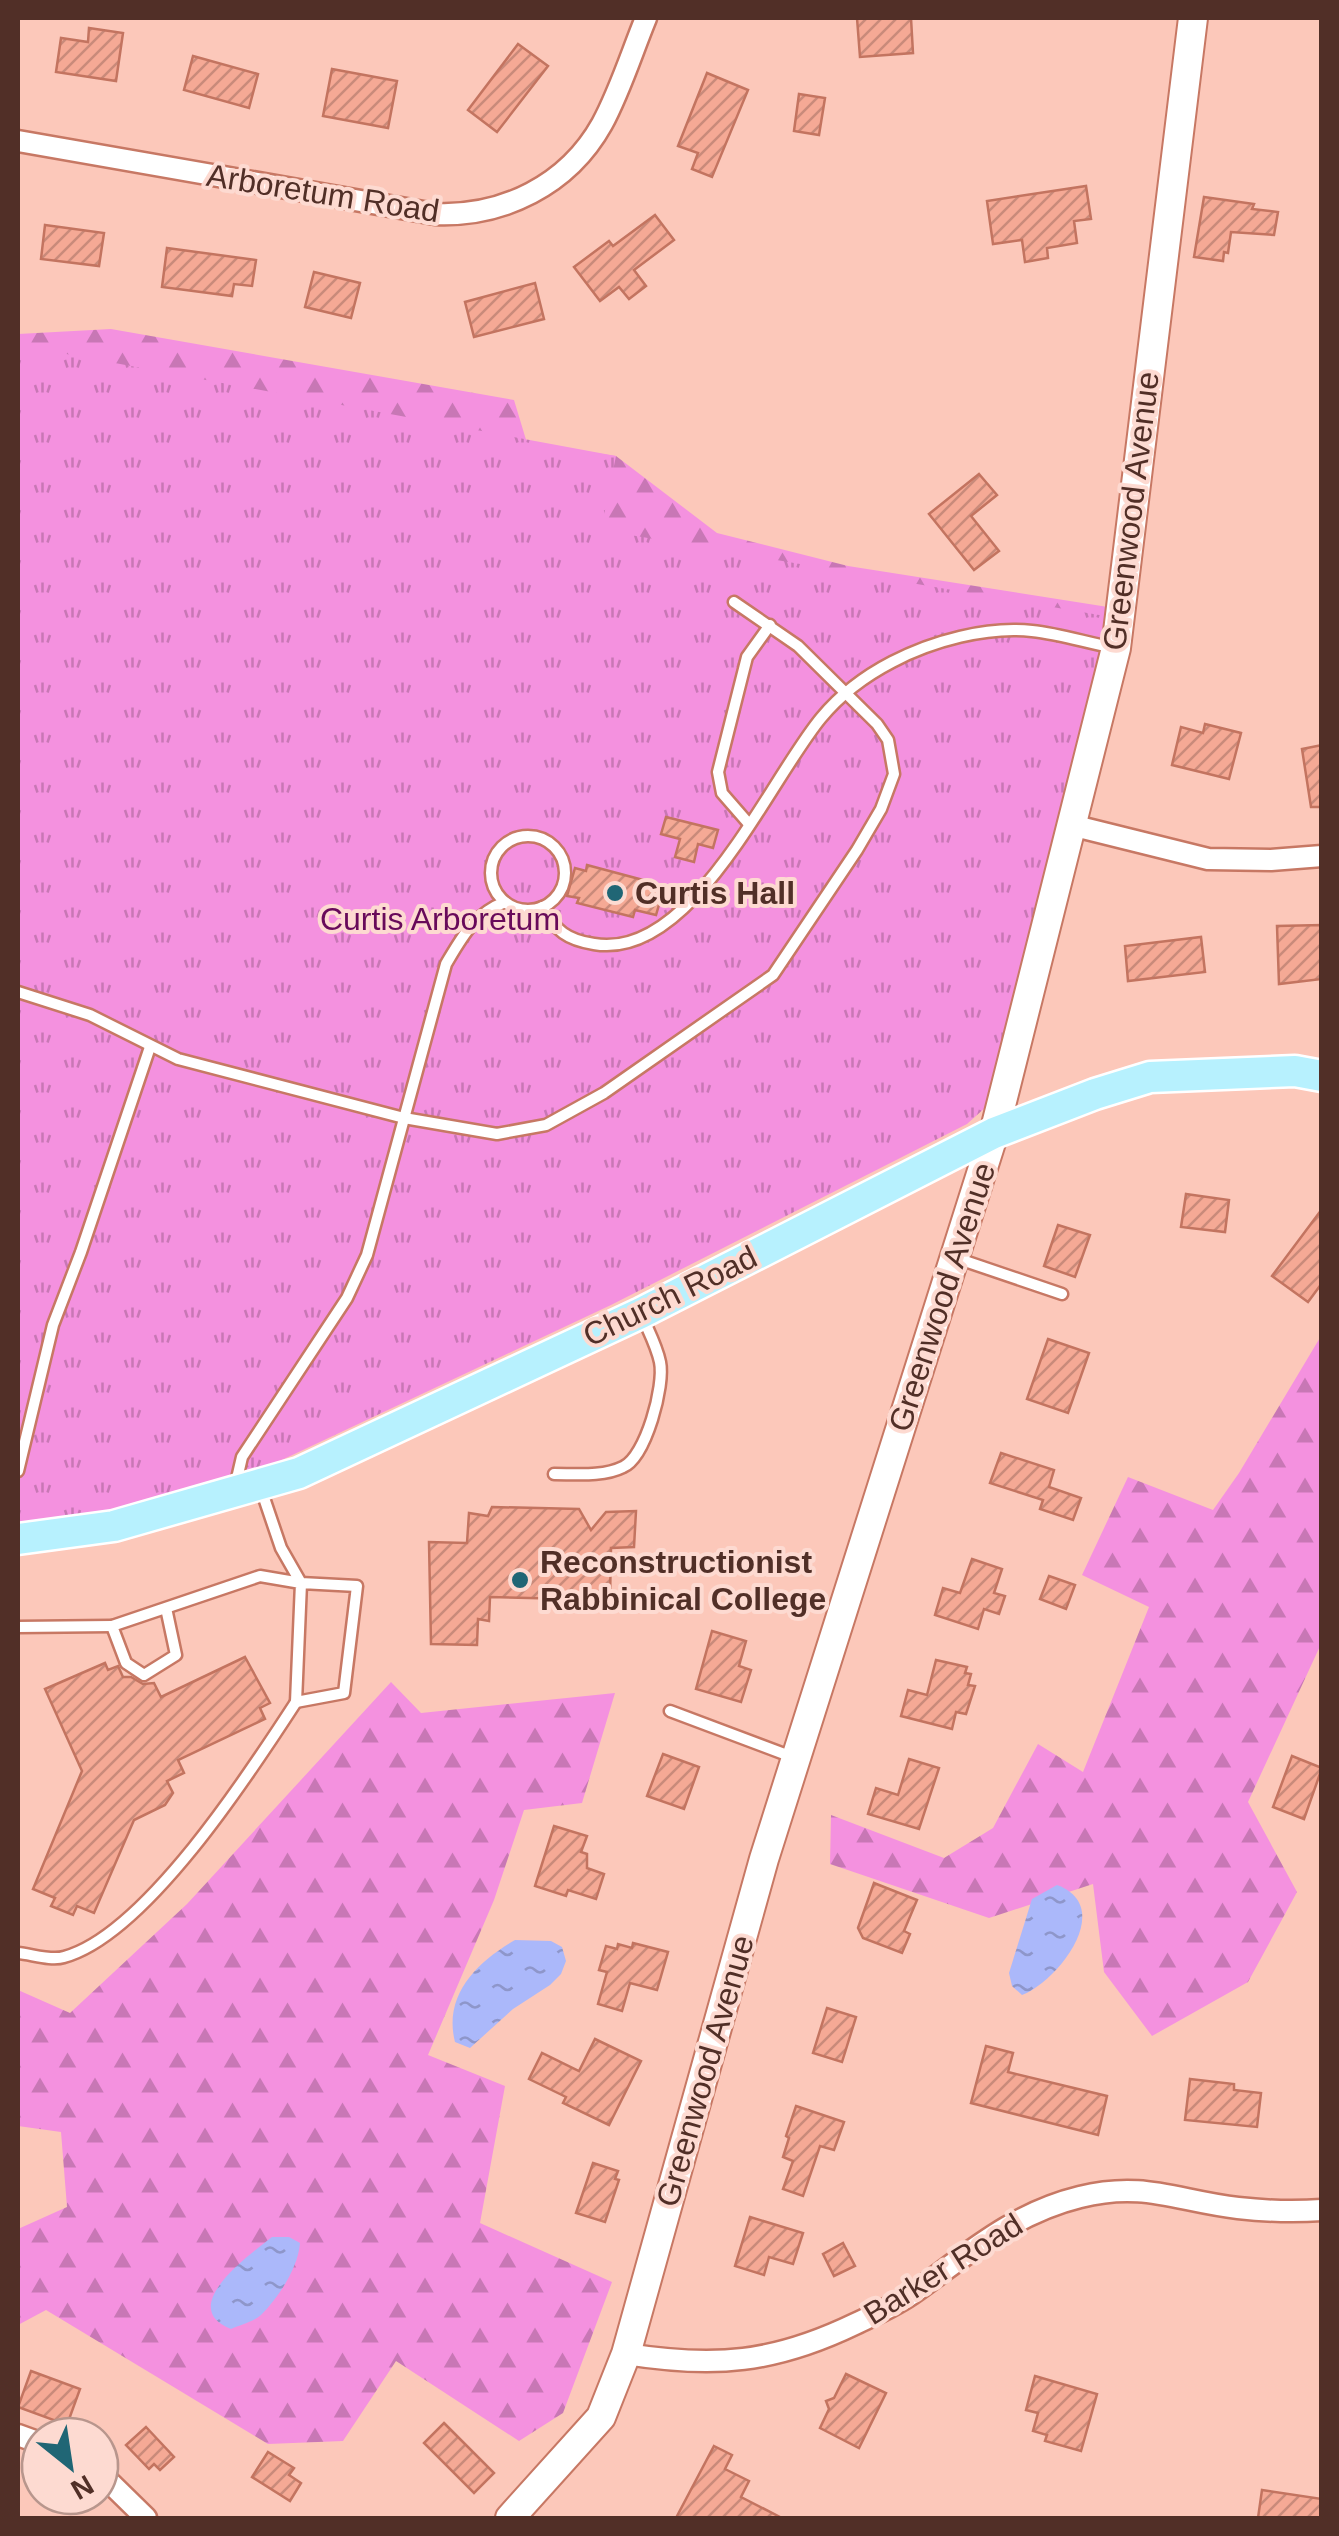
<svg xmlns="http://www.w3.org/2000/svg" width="1339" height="2536" viewBox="0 0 1339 2536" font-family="Arial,sans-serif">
	<defs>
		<pattern id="forest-firs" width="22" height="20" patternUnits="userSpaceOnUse" patternTransform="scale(2.5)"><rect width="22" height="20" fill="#f491df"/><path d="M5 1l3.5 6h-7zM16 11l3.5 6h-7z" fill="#c877b5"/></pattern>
		<pattern id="park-tufts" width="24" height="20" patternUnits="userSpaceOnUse" patternTransform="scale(2.5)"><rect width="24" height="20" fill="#f491df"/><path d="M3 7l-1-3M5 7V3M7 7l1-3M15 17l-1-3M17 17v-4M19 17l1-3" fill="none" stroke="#c877b5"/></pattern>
		<pattern id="water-ripples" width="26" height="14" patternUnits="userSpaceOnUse" patternTransform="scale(2.5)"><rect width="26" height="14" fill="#abb8fa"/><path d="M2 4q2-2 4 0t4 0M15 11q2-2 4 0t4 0" fill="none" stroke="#8e96ca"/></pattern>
		<pattern id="building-hatch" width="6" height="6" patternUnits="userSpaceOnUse" patternTransform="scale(2.5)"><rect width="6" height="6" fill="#f5a995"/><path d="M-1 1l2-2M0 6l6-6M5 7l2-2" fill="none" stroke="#c98a7a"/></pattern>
	</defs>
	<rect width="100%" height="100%" fill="#fcc8ba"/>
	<g fill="url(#forest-firs)">
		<path d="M111 329 514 400 527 443 616 456 717 533 848 566 1108 607 1103 627 18 471V334Z"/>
		<path d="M1321 1336V1644L1248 1802 1297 1892 1248 1982 1152 2036 1104 1972 1093 1884 989 1918 830 1864 831 1815 944 1858 993 1828 1038 1744 1083 1772 1149 1607 1082 1575 1128 1477 1213 1510 1239 1473Z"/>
		<path d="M391 1682 421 1713 615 1693 582 1803 524 1810 494 1900 428 2055 505 2086 480 2223 612 2282 563 2413 519 2441 396 2361 343 2441 268 2444 46 2310 18 2325V2229L67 2207 61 2132 18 2126V1990L70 2013 187 1904Z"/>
	</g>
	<path fill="url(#park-tufts)" d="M18 345 616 456 601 530 1105 616 1101 646 986 1107 967 1124 611 1305 269 1466 198 1490 98 1515 18 1523Z"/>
	<g fill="url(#water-ripples)">
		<path d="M1057 1885C1116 1907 1058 1981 1022 1995L1012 1986 1009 1973 1032 1899Z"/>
		<path d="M515 1940 551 1941 562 1947 566 1961 561 1974 550 1985 513 2009 470 2048 455 2042C443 1995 477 1962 515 1940Z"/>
		<path d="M272 2237H289L300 2243C298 2268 279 2297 261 2315 253 2322 240 2325 231 2329 175 2307 251 2254 272 2237Z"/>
	</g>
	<g fill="url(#building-hatch)" stroke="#c37460" stroke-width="2.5">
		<path d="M857 18H911L913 53 860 57Z"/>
		<path d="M89 28 123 33 116 81 56 72 61 38 88 42Z"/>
		<path d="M518 44 548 66 497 132 468 110Z"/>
		<path d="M193 56 258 74 249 108 184 90Z"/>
		<path d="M332 69 397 81 388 128 323 116Z"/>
		<path d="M707 73 748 90 712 177 692 169 698 153 678 146Z"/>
		<path d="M799 94 825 98 819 135 794 131Z"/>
		<path d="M1086 186 1091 219 1074 221 1077 243 1047 248 1048 258 1025 262 1022 240 993 244 987 201Z"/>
		<path d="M1204 197 1254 204 1252 209 1278 212 1274 235 1231 232 1228 253 1224 252 1223 261 1194 257Z"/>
		<path d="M655 215 674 240 634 270 646 286 629 299 619 287 600 301 574 267 609 241 613 246Z"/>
		<path d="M45 225 104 233 99 266 41 259Z"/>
		<path d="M167 248 256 260 252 286 234 284 232 296 162 287Z"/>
		<path d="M314 272 360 283 351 318 305 307Z"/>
		<path d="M535 283 544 319 474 337 465 302Z"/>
		<path d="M979 474 997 495 971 516 999 551 974 570 929 514Z"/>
		<path d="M1205 724 1241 733 1229 779 1172 765 1181 727 1203 733Z"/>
		<path d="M1322 745V807H1311L1302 749Z"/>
		<path d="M666 817 718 830 713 848 698 844 694 862 675 857 680 839 661 834Z"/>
		<path d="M587 865 643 880 642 885 663 891 656 915 635 910 633 917 577 903 579 898 567 896 575 868 586 871Z"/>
		<path d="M1322 925V979L1279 984 1277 926Z"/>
		<path d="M1201 937 1205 972 1128 981 1125 946Z"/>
		<path d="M1186 1194 1229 1200 1225 1232 1181 1227Z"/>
		<path d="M1322 1209V1283L1308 1302 1272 1276Z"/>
		<path d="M1058 1225 1090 1235 1075 1277 1044 1266Z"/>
		<path d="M1048 1339 1089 1353 1068 1413 1027 1399Z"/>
		<path d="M1001 1453 1054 1470 1049 1487 1081 1498 1073 1520 1040 1509 1043 1500 990 1483Z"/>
		<path d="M492 1507 579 1509 591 1530 606 1512 636 1511 634 1547 611 1548 610 1600 490 1597 489 1621 478 1619 477 1645 431 1644 429 1542 467 1543 469 1513 488 1516Z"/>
		<path d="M972 1559 1002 1569 994 1593 1005 1596 999 1614 984 1609 978 1629 935 1615 943 1588 960 1593Z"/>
		<path d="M1049 1576 1075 1585 1066 1609 1040 1599Z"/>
		<path d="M712 1631 746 1641 739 1666 751 1670 741 1702 696 1689Z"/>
		<path d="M245 1657 270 1703 260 1708 265 1719 178 1760 184 1773 167 1781 173 1793 165 1805 134 1820 94 1913 77 1906 73 1915 51 1906 55 1898 33 1889 82 1771 45 1689 105 1663 108 1670 118 1666 123 1677H131L143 1684 154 1683 161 1697Z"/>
		<path d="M936 1660 967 1667 965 1673 971 1674 968 1685 975 1686 966 1714 956 1712 952 1729 901 1716 908 1690 927 1695Z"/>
		<path d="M663 1754 699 1767 684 1809 647 1796Z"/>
		<path d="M1292 1756 1322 1768 1304 1819 1273 1807Z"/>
		<path d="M909 1759 939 1768 919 1829 868 1814 876 1788 898 1795Z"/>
		<path d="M554 1826 587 1836 581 1852 587 1854V1868L604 1874 596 1899 568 1890 566 1896 535 1886Z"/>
		<path d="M874 1883 917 1900 904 1931 910 1934 902 1953 863 1938 858 1928Z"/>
		<path d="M633 1943 668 1952 657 1990 630 1983 622 2011 598 2004 607 1972 599 1970 606 1946 617 1949 618 1944 632 1948Z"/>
		<path d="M827 2008 856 2017 842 2062 813 2053Z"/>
		<path d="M595 2039 641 2061 609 2125 563 2103 566 2097 529 2079 542 2053 579 2071Z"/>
		<path d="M986 2046 1013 2053 1008 2072 1107 2096 1098 2135 971 2103Z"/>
		<path d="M1190 2079 1234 2084V2090L1261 2093 1257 2127 1185 2120Z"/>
		<path d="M796 2106 844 2122 834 2150 820 2146 803 2196 783 2189 793 2161 783 2157 789 2138 786 2136Z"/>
		<path d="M593 2163 618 2171 615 2179 619 2180 605 2222 576 2213Z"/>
		<path d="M750 2217 803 2233 793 2264 769 2257 764 2275 735 2266Z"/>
		<path d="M843 2243 855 2266 834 2276 823 2254Z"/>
		<path d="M31 2371 80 2389 67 2425 18 2407Z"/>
		<path d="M846 2374 886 2393 859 2448 820 2428 829 2409 826 2401 834 2398Z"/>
		<path d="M1035 2376 1097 2394 1081 2451 1045 2441 1047 2435 1033 2431 1038 2413 1026 2410Z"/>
		<path d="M444 2423 494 2473 474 2493 424 2443Z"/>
		<path d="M146 2427 174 2457 160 2470 154 2464 149 2469 126 2445Z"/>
		<path d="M714 2446 732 2455 725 2469 749 2481 741 2497 782 2518H676Z"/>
		<path d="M268 2452 294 2468 289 2475 301 2483 290 2501 252 2477Z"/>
		<path d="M1262 2490 1322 2499V2518H1258Z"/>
	</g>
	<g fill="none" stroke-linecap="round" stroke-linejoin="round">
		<g stroke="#c77864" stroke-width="15">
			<g id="service">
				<path d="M749 824 722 793 718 772 747 657 770 625"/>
				<circle cx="528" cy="873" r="37"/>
				<path d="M542 907C556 931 567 940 594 944 692 961 768 782 821 718 840 695 865 676 892 662 932 641 987 626 1032 631 1061 634 1087 643 1115 648"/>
				<path d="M18 992 90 1015 178 1059 404 1118 497 1134 546 1125 604 1093 773 975 857 850 881 809 894 774 888 740 877 724 798 646 734 602"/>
				<path d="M956 1258 1062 1294"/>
				<path d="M18 1471 53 1325 81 1252 150 1047"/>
				<path d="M554 1474C576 1474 603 1477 623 1467 646 1457 665 1385 660 1362 657 1347 649 1332 643 1318"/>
				<path d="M235 1487 242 1457 347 1298 367 1255 446 964C462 937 474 914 505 902"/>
				<path d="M166 1608 176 1655 144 1675 126 1663 112 1626 260 1576 301 1583 357 1586 344 1693 296 1702 301 1583 281 1548 261 1489"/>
				<path d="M18 1627 112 1626"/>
				<path d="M670 1711 795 1758"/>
				<path d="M18 1953C31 1954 51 1961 64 1957 145 1935 250 1773 296 1702"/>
			</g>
		</g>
		<g stroke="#c77864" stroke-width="25">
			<g id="minor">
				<path d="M18 141 435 214C503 217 568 185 602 124 620 91 632 52 646 18"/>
				<path d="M1071 825 1208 859 1271 860 1322 856"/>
				<path d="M626 2354C715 2368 774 2363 855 2324 876 2314 897 2305 916 2291 969 2253 1014 2213 1080 2197 1144 2181 1177 2201 1238 2208 1265 2211 1294 2212 1322 2210"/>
				<path d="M18 2435 40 2443"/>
				<path d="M100 2473 146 2518"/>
			</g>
		</g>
		<g stroke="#c77864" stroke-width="32">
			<path id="secondary" d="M510 2518 601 2417 626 2354 764 1859 994 1133 1116 648 1193 18"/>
		</g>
		<g stroke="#fff" stroke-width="35">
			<path id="primary" d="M18 1539 114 1526 299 1473 641 1313 994 1133 1095 1094 1150 1077 1295 1071 1322 1076"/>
		</g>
		<use href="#service" stroke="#fff" stroke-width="10"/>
		<use href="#minor" stroke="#fff" stroke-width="20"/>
		<use href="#secondary" stroke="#fff" stroke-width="28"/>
		<use href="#primary" stroke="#b7f1fe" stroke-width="30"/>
	</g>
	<g fill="#206675" stroke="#fddad1" stroke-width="4">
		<circle cx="615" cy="893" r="10"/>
		<circle cx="520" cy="1580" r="10"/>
	</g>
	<g text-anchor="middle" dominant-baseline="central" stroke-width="8" stroke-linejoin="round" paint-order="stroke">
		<g font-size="32" fill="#512f27" stroke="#fddad1">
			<text transform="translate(323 193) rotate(9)">Arboretum Road</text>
			<text transform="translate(1131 511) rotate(-83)">Greenwood Avenue</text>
			<text transform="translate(670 1296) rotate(-26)">Church Road</text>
			<text transform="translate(942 1297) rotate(-72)">Greenwood Avenue</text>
			<text transform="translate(705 2071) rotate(-74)">Greenwood Avenue</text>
			<text transform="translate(943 2269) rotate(-32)">Barker Road</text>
		</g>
		<g font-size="32" font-weight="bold" fill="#512f27" stroke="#fddad1" text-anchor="start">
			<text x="635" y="893">Curtis Hall</text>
			<text x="540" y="1562">Reconstructionist<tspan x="540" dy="37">Rabbinical College</tspan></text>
		</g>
		<g font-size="32" fill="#680a5a" stroke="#fddad1">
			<text x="440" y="919">Curtis Arboretum</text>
		</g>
	</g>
	<rect width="1339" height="2536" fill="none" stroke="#512f27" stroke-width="40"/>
	<g transform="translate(70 2466) rotate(150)"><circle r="48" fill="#fddad1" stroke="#b8968d" stroke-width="2.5"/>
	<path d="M0-8L18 38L0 25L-18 38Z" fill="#206675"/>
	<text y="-15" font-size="28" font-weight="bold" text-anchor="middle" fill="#512f27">N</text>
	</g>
</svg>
